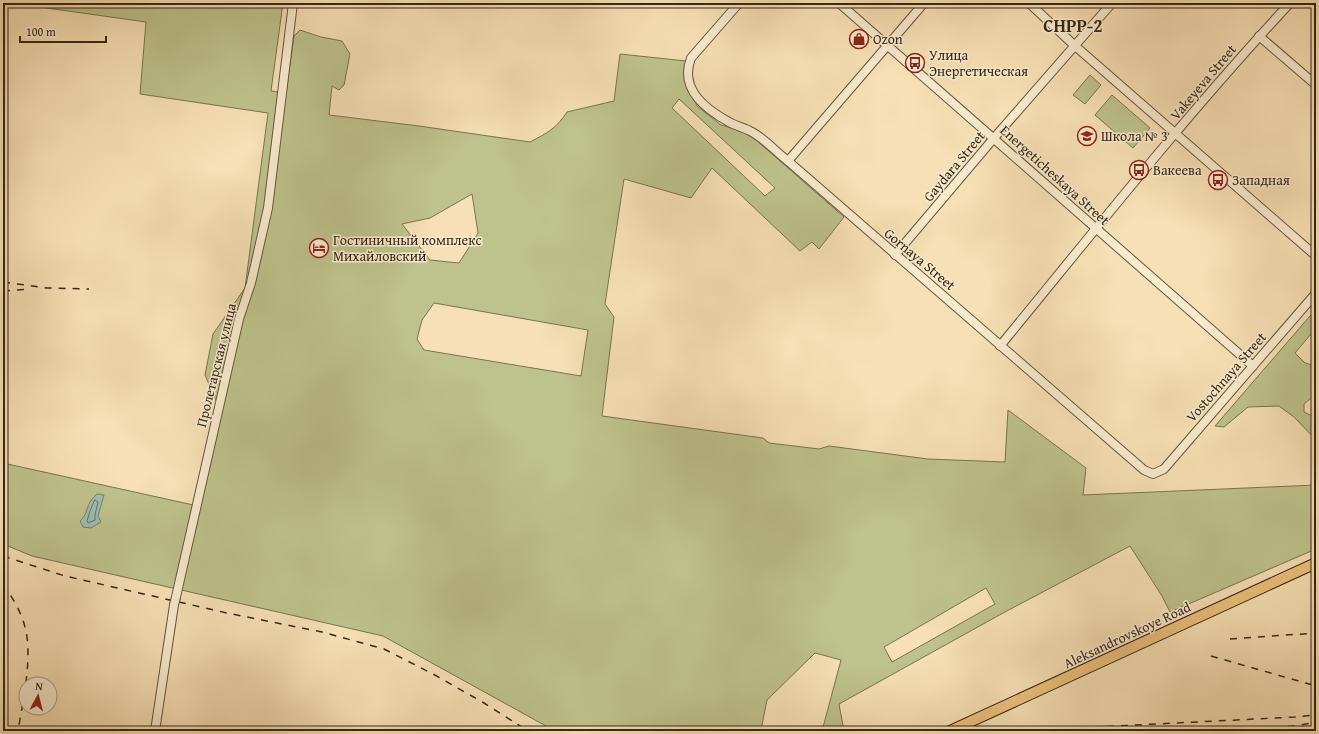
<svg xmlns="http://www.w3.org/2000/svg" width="1319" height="734" viewBox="0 0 1319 734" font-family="'Gentium Book Plus',serif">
	<rect width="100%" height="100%" fill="#f7e0b5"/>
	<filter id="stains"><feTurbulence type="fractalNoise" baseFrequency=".005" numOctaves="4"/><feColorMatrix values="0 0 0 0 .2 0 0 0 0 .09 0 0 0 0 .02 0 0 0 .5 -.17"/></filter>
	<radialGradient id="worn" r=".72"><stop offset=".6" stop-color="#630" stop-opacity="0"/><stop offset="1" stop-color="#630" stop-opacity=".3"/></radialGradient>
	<g fill="#bec28c" stroke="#7a7452" fill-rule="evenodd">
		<path d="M11 3H283L271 91 286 93 294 36 300 30 321 37 342 41 350 54 344 85 339 90 332 86 329 115 419 126 530 142C547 133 556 129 567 112L614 101 620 54 686 61 685 78 697 106 721 125 744 132 756 140 844 217 819 249 812 242 800 251 712 168 691 198 624 179 605 304 614 317 602 416 763 438 769 443 819 449 829 446 928 459 1005 462 1008 410 1086 468 1083 495 1316 485V549L1170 612 1162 596 1130 546 1003 613 839 704 844 731H822L841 660 815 653 767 700 761 730 764 731H555L383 636 32 556 3 544V463L198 506 219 407 205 375 213 334 245 288 268 113 140 94 146 22ZM679 99 775 188 765 196 672 108ZM472 194 478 233 459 263 430 260 402 224 430 218ZM434 303 588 330 581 376 424 350 417 339 422 320ZM986 588 995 604 892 662 884 647Z"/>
		<path d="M1090 75 1101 85 1085 104 1073 95Z"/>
		<path d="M1112 95 1150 128 1133 148 1095 115Z"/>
		<path d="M1316 309V328L1295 353 1305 363 1316 366V394L1304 404V412L1316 418V440L1294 417 1279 406 1248 407 1224 427 1215 426Z"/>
	</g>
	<path fill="#9dbdb0" stroke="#738173" d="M97 494 104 495 98 516 101 522 91 528 83 527 80 521C89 514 85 503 97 494Z"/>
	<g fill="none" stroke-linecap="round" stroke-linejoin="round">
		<path stroke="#697264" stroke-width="1" d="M95 500 98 502 95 515V520L88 523 87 521 90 511Z"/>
		<g stroke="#66553e" stroke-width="10">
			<g id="minor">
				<path d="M739 3 691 58C679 89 705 109 729 122 736 126 745 128 752 132 765 139 776 152 788 161L1144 470 1153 474 1164 469 1316 293"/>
				<path d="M839 3 1253 366"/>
				<path d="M1029 3 1074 45 1316 256"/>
				<path d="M1259 36 1316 85"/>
				<path d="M788 161 924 3"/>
				<path d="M895 255 994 138 1112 3"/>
				<path d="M1000 346C1095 230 1188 113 1290 3"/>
				<path d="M176 597 239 319 251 283 268 208 293 3"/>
				<path d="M155 731 174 605"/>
			</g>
		</g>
		<g stroke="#352717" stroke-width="12">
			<path id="major" d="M950 731 1316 563"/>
		</g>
		<use href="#minor" stroke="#faebcf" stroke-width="8"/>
		<use href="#major" stroke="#ecc07a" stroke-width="10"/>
		<g stroke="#352717" stroke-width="1.5" stroke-dasharray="7 7" stroke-linecap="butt">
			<path d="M3 282 47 288 89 289"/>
			<path d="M3 291 29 289"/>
			<path d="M3 556 65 576 227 613 322 632 384 649 433 674 484 703 528 731"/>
			<path d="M3 584C12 597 21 611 25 627 33 657 23 700 18 731"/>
			<path d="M1230 639 1316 633"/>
			<path d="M1211 656 1316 686"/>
			<path d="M1037 730 1295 717 1316 715"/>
			<path d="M1218 731 1295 726 1316 722"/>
		</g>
		<g stroke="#66553e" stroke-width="10" stroke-linecap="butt">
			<path id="minor-bridge" d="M174 605 176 597"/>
		</g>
		<use href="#minor-bridge" stroke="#faebcf" stroke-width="8"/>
	</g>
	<defs>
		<g id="shop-ring" transform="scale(1)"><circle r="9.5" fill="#faebcf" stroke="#8f2418" stroke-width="1.5"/><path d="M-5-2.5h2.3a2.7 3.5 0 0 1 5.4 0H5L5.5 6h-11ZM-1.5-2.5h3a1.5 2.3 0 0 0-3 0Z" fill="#8f2418"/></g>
		<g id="bus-ring" transform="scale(1)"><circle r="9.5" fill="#faebcf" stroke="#8f2418" stroke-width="1.5"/><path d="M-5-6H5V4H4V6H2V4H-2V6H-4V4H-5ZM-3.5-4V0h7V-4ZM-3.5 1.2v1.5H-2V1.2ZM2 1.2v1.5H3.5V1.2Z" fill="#8f2418"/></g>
		<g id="school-ring" transform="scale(1)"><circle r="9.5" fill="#faebcf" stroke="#8f2418" stroke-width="1.5"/><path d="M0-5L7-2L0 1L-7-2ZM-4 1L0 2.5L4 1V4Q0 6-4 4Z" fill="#8f2418"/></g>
		<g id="hotel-ring" transform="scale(1)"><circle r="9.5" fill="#faebcf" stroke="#8f2418" stroke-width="1.5"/><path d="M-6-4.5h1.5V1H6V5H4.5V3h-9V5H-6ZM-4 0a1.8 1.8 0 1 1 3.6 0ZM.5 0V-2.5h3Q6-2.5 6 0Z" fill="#8f2418"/></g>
	</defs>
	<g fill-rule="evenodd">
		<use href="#shop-ring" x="859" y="39"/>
		<use href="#bus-ring" x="915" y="63"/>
		<use href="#school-ring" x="1087" y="136"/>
		<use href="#bus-ring" x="1139" y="170"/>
		<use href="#bus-ring" x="1218" y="180"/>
		<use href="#hotel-ring" x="319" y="248"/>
	</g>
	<g text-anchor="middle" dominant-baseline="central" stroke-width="3" stroke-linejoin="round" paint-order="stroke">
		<g font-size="14" fill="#352717" stroke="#faebcf" text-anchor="start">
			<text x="873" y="39">Ozon</text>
			<text x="929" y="55">Улица<tspan x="929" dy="16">Энергетическая</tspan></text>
			<text x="1101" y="136">Школа № 3</text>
			<text x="1153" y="170">Вакеева</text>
			<text x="1232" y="180">Западная</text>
			<text x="333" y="240">Гостиничный комплекс<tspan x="333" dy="16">Михайловский</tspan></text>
		</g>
		<g font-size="14" fill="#352717" stroke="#faebcf">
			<text transform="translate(1203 82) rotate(-50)">Vakeyeva Street</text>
			<text transform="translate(954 166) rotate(-50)">Gaydara Street</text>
			<text transform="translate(1055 175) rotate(42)">Energeticheskaya Street</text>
			<text transform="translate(920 259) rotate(40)">Gornaya Street</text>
			<text transform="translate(216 365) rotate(-76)">Пролетарская улица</text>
			<text transform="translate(1226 377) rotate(-49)">Vostochnaya Street</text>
			<text transform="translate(1127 635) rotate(-25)">Aleksandrovskoye Road</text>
		</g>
		<g font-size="18" font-weight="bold" fill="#352717" stroke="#faebcf">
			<text x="1073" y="25">CHPP-2</text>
		</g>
	</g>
	<rect width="1319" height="734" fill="none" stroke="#f7e0b5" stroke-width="16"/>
	<rect x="4" y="4" width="1311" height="726" fill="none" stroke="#352717" stroke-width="2"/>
	<rect x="8" y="8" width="1303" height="718" fill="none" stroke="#352717"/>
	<g transform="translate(38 696) rotate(7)"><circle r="19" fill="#faebcf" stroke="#ab9d85"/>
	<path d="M0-3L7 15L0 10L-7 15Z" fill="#8f2418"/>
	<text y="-6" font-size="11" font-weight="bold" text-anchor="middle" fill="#352717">N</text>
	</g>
	<path d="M20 36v6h86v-6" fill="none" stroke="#352717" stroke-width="2"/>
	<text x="26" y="36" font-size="12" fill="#352717" stroke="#faebcf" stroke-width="3" paint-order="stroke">100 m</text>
	<rect width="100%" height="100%" filter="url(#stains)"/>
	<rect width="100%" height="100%" fill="url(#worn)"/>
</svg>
